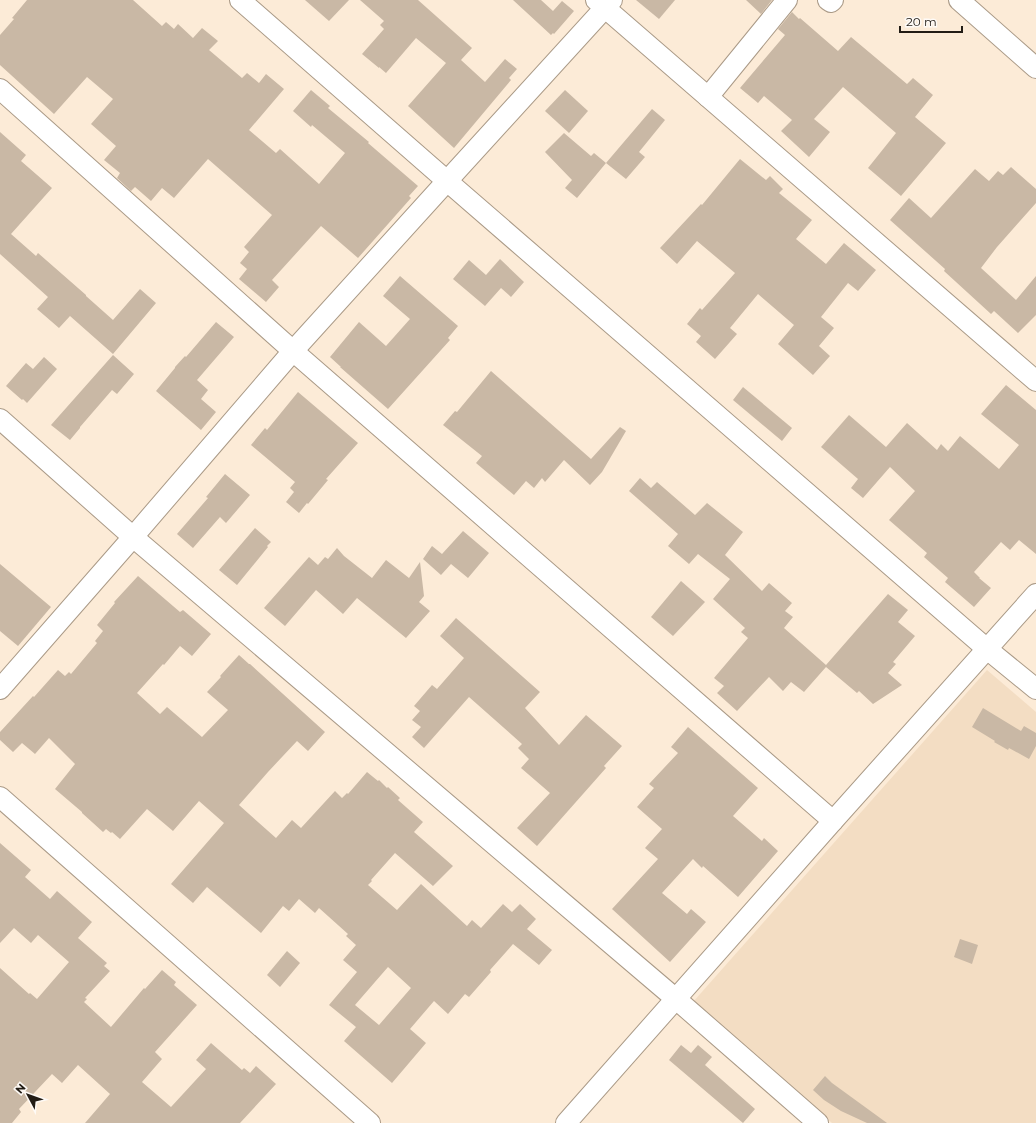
<svg xmlns="http://www.w3.org/2000/svg" width="1036" height="1123" viewBox="0 0 1036 1123" font-family="Montserrat,sans-serif">
	<rect width="100%" height="100%" fill="#fcebd7"/>
	<path fill="#f3ddc3" d="M987 670 1036 712V1123H832L693 1002Z"/>
	<g fill="#c9b8a5" fill-rule="evenodd">
		<path d="M27 0H133L162 26 166 22 174 29 178 24 193 38 202 28 218 41 209 50 242 78 247 73 259 83 266 74 284 89 249 130 276 153 280 149 319 184 345 153 312 125 311 127 293 111 311 90 330 106 328 108 369 142 368 143 418 186 409 196 411 198 358 258 321 226 272 280 279 287 266 302 239 279 247 269 240 263 249 252 244 247 272 215 208 159 174 198 162 188 151 201 135 187 131 191 117 178 120 173 104 160 116 146 91 124 113 99 87 77 54 114 0 65V35L14 19 12 18Z"/>
		<path d="M305 0H349L329 21Z"/>
		<path d="M360 0H418L472 48 461 60 485 82 505 59 517 69 509 78 511 80 454 148 408 106 446 63 416 38 386 73 379 67V68L362 54 384 29 380 25 384 21Z"/>
		<path d="M513 0H541L553 11 562 1 574 11 554 34 553 33 551 35Z"/>
		<path d="M636 0H675L659 19Z"/>
		<path d="M746 0H772L761 14Z"/>
		<path d="M792 12 799 19 800 18 838 51 851 37 907 84 913 78 933 95 915 117 946 143 901 196 868 168 896 133 843 87 814 119 830 132 809 157 781 131 792 120 764 96 758 103 740 88 785 35 778 29Z"/>
		<path d="M565 90 588 111 569 133 545 111Z"/>
		<path d="M652 109 665 120 639 152 645 157 626 179 606 163Z"/>
		<path d="M0 132 26 155 21 161 52 188 11 234 36 256 38 253 86 295V296L113 320 140 289 156 303 113 354 70 316 59 328 37 309 48 297 0 254Z"/>
		<path d="M564 133 591 156 594 153 606 163 577 198 565 188 572 180 545 152Z"/>
		<path d="M740 159 766 180 770 176 783 189 779 193 812 220 796 239 826 264 844 243 876 270 858 291 848 283 821 317 834 328 819 346 830 356 813 375 778 344 794 325 758 294 730 328 737 334 715 359 696 342 701 336 687 324 700 308 702 310 735 273 697 241 677 264 660 248 701 204 702 205Z"/>
		<path d="M1011 167 1036 189V203L997 247 981 268 1016 300 1036 276V315L1018 333 994 311 991 314 944 271 945 269 890 220 909 198 931 218 975 169 989 181 998 171 1003 175Z"/>
		<path d="M500 259 524 282 511 297 501 288 485 306 453 279 469 260 486 275Z"/>
		<path d="M400 276 458 326 448 338 450 340 388 409 340 367H341L330 357 359 322 386 346 410 319 383 296Z"/>
		<path d="M216 322 234 337 197 380 208 390 201 399 216 412 201 430 156 391 175 368V367L185 356 186 357Z"/>
		<path d="M113 355 134 374 117 394 112 390 80 427V428L70 440 51 425Z"/>
		<path d="M44 357 57 369 27 403 23 399 22 400 6 386 26 363 33 369Z"/>
		<path d="M491 371 591 459 620 427 626 431 602 472 590 485 564 460 545 482 542 478 534 488 526 481 514 495 476 463 482 456 443 425 455 411 457 412Z"/>
		<path d="M1006 385 1036 410V554L1019 540 1010 550 1001 542 974 572 980 578H979L991 588 974 607 945 582 948 578 924 557 927 553 889 520 915 491 890 467 863 498 851 488 858 479 821 447 849 415 886 447 907 423 937 450 941 444 948 451 960 436 999 469 1019 445 981 414Z"/>
		<path d="M743 387 792 428 782 441 733 400Z"/>
		<path d="M298 392 358 443 326 479 328 480 308 504 307 503 299 513 286 502 294 492 290 488 295 482 251 445 265 428 267 430Z"/>
		<path d="M225 474 250 495 226 523 220 517 193 548 177 534 208 498 206 497Z"/>
		<path d="M640 478 651 488 657 482 695 515 707 503 743 532 725 555 762 591 769 583 792 603 785 611 793 617 784 628 826 665 888 594 908 610 898 622 915 636 893 662 896 664 888 673 902 685 873 704 859 691 857 693 826 667 804 692 791 682 783 691 769 677 737 711 717 693 724 686 714 678 748 638 741 632 745 628 713 599 730 579 698 554 689 564 668 546 678 534 629 491Z"/>
		<path d="M255 528 271 542 267 546 268 547 237 585 219 570Z"/>
		<path d="M463 531 489 553 468 578 451 564 441 575 423 559 432 546 442 554Z"/>
		<path d="M337 548 344 556 372 578 386 560 409 578 420 562 424 596 419 602 430 611 406 638 357 598 343 614 316 590 285 626 264 608 309 557 318 565 325 557 328 559Z"/>
		<path d="M0 564 51 607 18 646 0 631Z"/>
		<path d="M138 576 180 612 183 610 211 634 192 656 180 646 164 665 163 664 137 693 160 714 167 707 202 737 228 710 207 692 221 677 220 676 239 655 249 664H250L325 732 308 751 297 741 268 772 239 805 276 838 292 820 301 828 335 791 342 798 347 793 348 794 367 772 378 781 379 780 387 788 388 787 400 798 398 800 423 822 414 832 453 866 433 886 395 853 371 880 372 881 368 885 397 910 421 884 467 926 472 920 481 928 503 904 512 912 520 904 536 919 527 929 552 950 539 965 513 944 490 970 491 972 469 997 465 994 448 1014 434 1001 410 1029 426 1043 392 1083 344 1041 356 1027 329 1005 357 972 343 960 356 945 346 936 348 934 319 908 315 913 299 899 289 911 283 906 261 933 207 887 193 903 171 884 224 823 199 801 173 831 147 809 120 839 112 832 111 833 106 829 103 832 82 813V812L55 789 75 764 49 738 35 754 22 743 13 752 0 740V732L33 696 34 697 58 670 65 676 69 672 71 674 97 643 95 641 103 631 97 625 115 603 114 602ZM388 967 411 988 379 1025 355 1005Z"/>
		<path d="M681 581 705 602 673 636 651 617Z"/>
		<path d="M456 618 540 692 525 708 559 745 586 715 622 746 604 766 606 768 537 846 517 828 550 793 521 768 529 759 518 748 522 744 469 697 424 748 412 737 421 727 412 720 420 711 414 706 432 685 437 689 464 658 440 636Z"/>
		<path d="M983 708 1021 731 1024 726 1036 733V746L1029 759 1009 748 1008 750 994 742 995 741 972 727Z"/>
		<path d="M688 727 758 788 733 816 762 841 764 838 778 851 738 897 703 866 702 868 693 859 662 893 687 914 691 909 706 922 670 962 612 909 658 859 645 848 662 829 637 807 654 788 649 784 678 753 671 747Z"/>
		<path d="M0 843 31 870 25 877 50 899 57 891 92 922 78 938 107 963 104 966 110 971 85 998 87 999 84 1002 111 1027 144 988 145 989 162 970 176 982 174 985 197 1005 155 1052 162 1059 142 1082 171 1107 206 1069 196 1060 211 1043 242 1070 244 1068 250 1073 256 1066 276 1084 240 1123H85L110 1094 78 1065 62 1083 52 1074 19 1109 21 1112 12 1123H0V968L29 994 30 993 37 999 69 962 38 935 31 943 14 928 0 943Z"/>
		<path d="M960 939 978 945 972 964 954 957Z"/>
		<path d="M287 951 300 963 280 987 267 975Z"/>
		<path d="M681 1045 691 1053 698 1045 712 1057 705 1065 755 1109 743 1123 669 1060Z"/>
		<path d="M825 1076 832 1083 887 1123H867L841 1111 824 1100 813 1090Z"/>
	</g>
	<g fill="none" stroke-linecap="round" stroke-linejoin="round">
		<g stroke="#aa9a87" stroke-width="22">
			<g id="minor">
				<path d="M240 0 447 181 987 649 1036 689"/>
				<path d="M596 0 1036 381"/>
				<path d="M828 0 831 2 833 0"/>
				<path d="M959 0 1036 68"/>
				<path d="M0 89 293 351 833 821"/>
				<path d="M708 97 787 0"/>
				<path d="M0 419 133 537 676 999 818 1123"/>
				<path d="M0 689 133 537 293 351 447 181 612 0"/>
				<path d="M0 797 370 1123"/>
				<path d="M566 1123 833 821 1036 594"/>
			</g>
		</g>
		<use href="#minor" stroke="#fff" stroke-width="20"/>
	</g>
	<g transform="translate(28 1095) rotate(311)" stroke="#fefaf6" stroke-width="3" paint-order="stroke">
	<path d="M0-3L7 15L0 10L-7 15Z" fill="#221c15"/>
	<text y="-6" font-size="11" font-weight="bold" text-anchor="middle" fill="#221c15">N</text>
	</g>
	<path d="M900 26v6h62v-6" fill="none" stroke="#221c15" stroke-width="2"/>
	<text x="906" y="26" font-size="12" fill="#221c15" stroke="#fefaf6" stroke-width="3" paint-order="stroke">20 m</text>
</svg>
